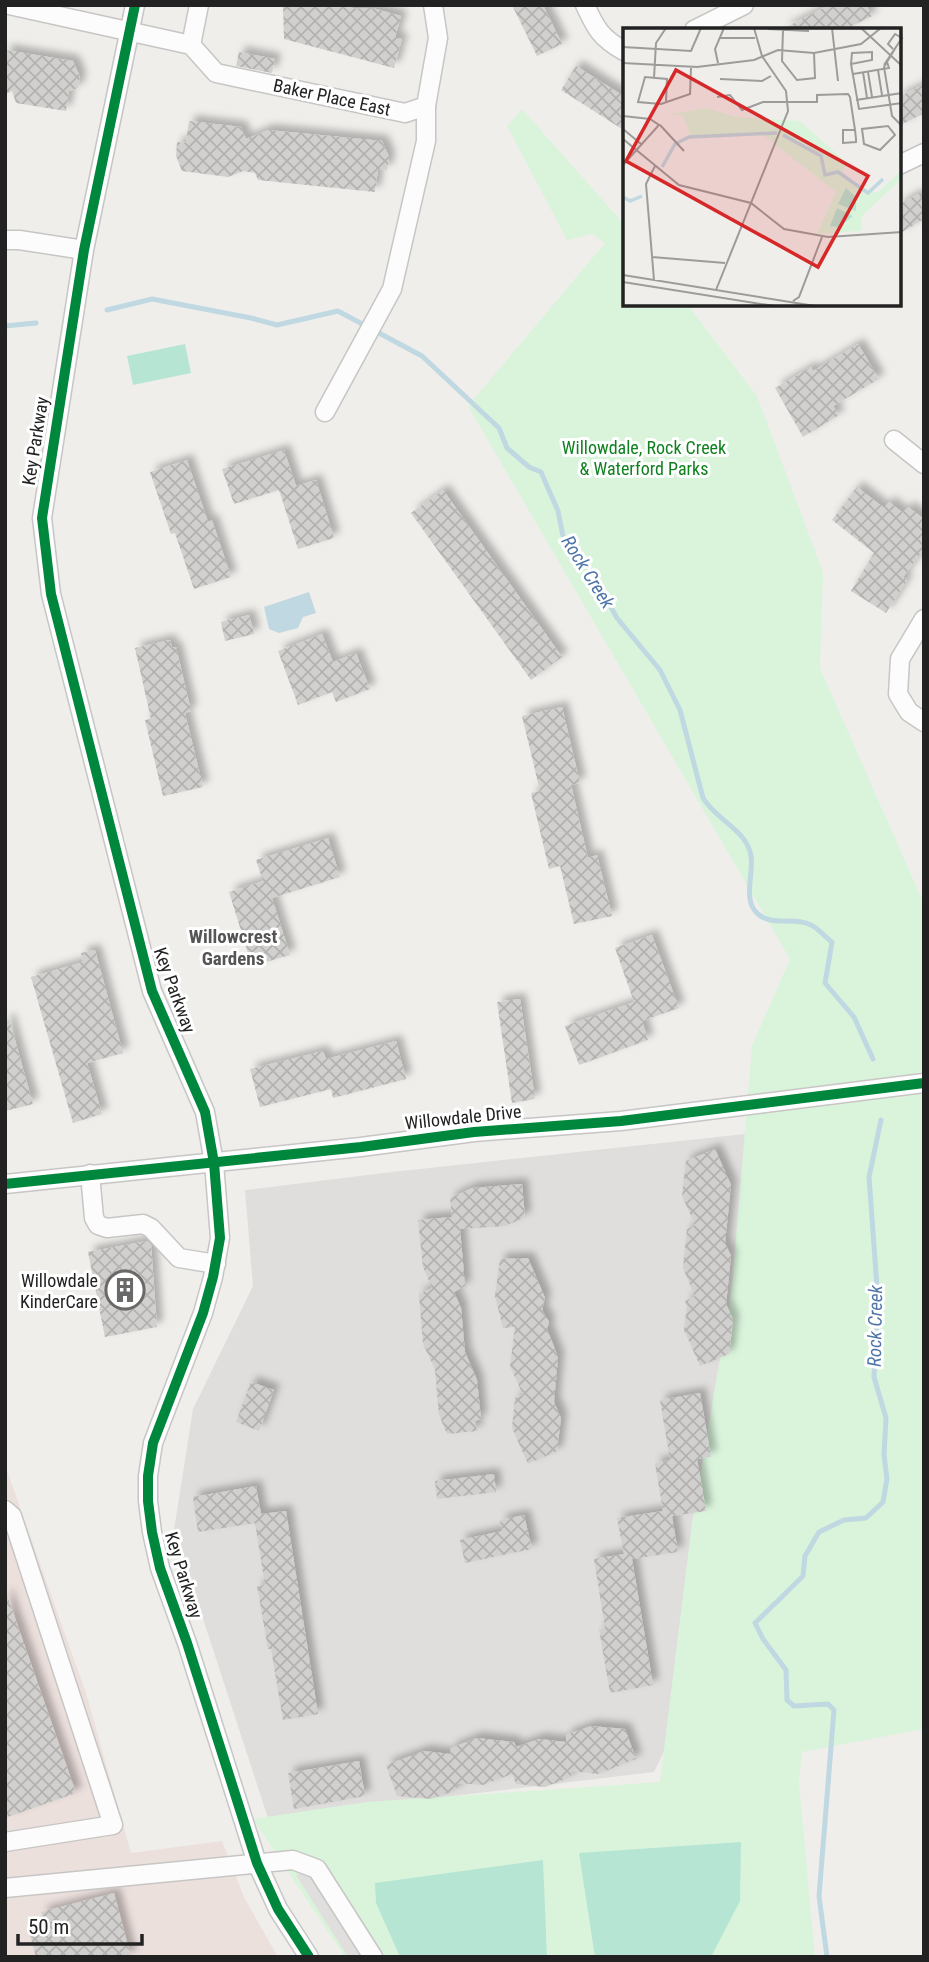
<svg xmlns="http://www.w3.org/2000/svg" width="929" height="1962" viewBox="0 0 929 1962" font-family="'Roboto Condensed',sans-serif">
	<defs>
		<pattern id="building-cross-hatch" width="8" height="8" patternUnits="userSpaceOnUse" patternTransform="scale(1.75)"><rect width="8" height="8" fill="#d2d0ce"/><path d="M0 0l8 8M0 8l8-8" fill="none" stroke="#b4b2b1"/></pattern>
		<filter id="shadow"><feDropShadow dx="6" dy="-6" stdDeviation="3.5" flood-color="#0004"/></filter>
	</defs>
	<rect width="100%" height="100%" fill="#efeeeb"/>
	<path fill="#dfdedc" d="M828 1125 779 1521 654 1772 268 1818 174 1530 193 1409 253 1286 245 1190 392 1172Z"/>
	<path fill="#ece0dd" d="M5 1465 86 1693 131 1853 222 1841 244 1897 278 1957H5Z"/>
	<path fill="#daf4dc" d="M522 109 624 224V304L688 305 757 396 823 572 820 668 924 904V1729L802 1752 799 1782 815 1957H345L253 1819 367 1802 660 1782 692 1523 732 1287 752 1046 790 959 468 406 605 243 592 234 567 240 507 126Z"/>
	<g fill="#b7e5d4">
		<path d="M185 344 191 373 133 385 127 356Z"/>
		<path d="M741 1842 740 1901 711 1957H595L579 1853Z"/>
		<path d="M543 1860 547 1957H400L376 1903 375 1883Z"/>
	</g>
	<path fill="#e0dfde" d="M324 1867 381 1957H348L296 1875Z"/>
	<path fill="#bfd8e1" d="M309 592 316 613 303 617 298 628 279 633 269 629 264 607Z"/>
	<g fill="none" stroke-linecap="round" stroke-linejoin="round">
		<g stroke="#bfd8e1" stroke-width="5">
			<path d="M107 310 152 299 251 318 277 325 338 311 422 356 499 428 507 448 529 467 541 472 558 511 563 536 590 570 617 618 660 670 680 710 703 798C716 820 747 830 751 856 754 874 742 901 758 914 773 927 794 916 811 925 818 928 825 937 832 942L825 983 854 1017 873 1059"/>
			<path d="M5 326 36 323"/>
			<path d="M827 1957 819 1896 834 1710 828 1704 794 1706 787 1700 786 1670 763 1639 755 1623 803 1576 805 1556 819 1532 844 1520 866 1518 883 1502 887 1479 884 1455 886 1418 874 1377 878 1301 869 1177 881 1120"/>
		</g>
	</g>
	<g fill="url(#building-cross-hatch)" filter="url(#shadow)">
		<path d="M283 5H343L356 9 372 8 401 16 395 38 402 39 394 68 284 39Z"/>
		<path d="M512 5H543L562 44 537 56Z"/>
		<path d="M829 5H866L872 16 844 30H781Z"/>
		<path d="M5 50 73 61 80 77 78 88 69 91 66 111 16 103 12 91 5 94Z"/>
		<path d="M239 52 275 59 272 73 236 66Z"/>
		<path d="M576 66 625 97V131L561 90Z"/>
		<path d="M924 84V113L899 126V97Z"/>
		<path d="M189 121 241 127 246 139 268 130 382 141 389 157 387 170 378 169 375 192 258 180 255 173 243 171 228 177 182 171 176 156 177 142 186 143Z"/>
		<path d="M918 194 924 204V219L899 234V205Z"/>
		<path d="M858 344 879 379 833 406 839 415 803 437 775 388 811 367 813 371Z"/>
		<path d="M284 450 296 486 316 480 334 538 298 549 279 490 234 504 222 469Z"/>
		<path d="M187 460 208 522 212 520 231 577 194 589 175 533 171 534 150 472Z"/>
		<path d="M857 487 884 508 889 502 903 513 908 507 924 519V549L903 577 907 580 886 613 851 591 874 553 832 520Z"/>
		<path d="M443 490 562 657 531 680 411 513Z"/>
		<path d="M249 615 254 634 225 641 221 622Z"/>
		<path d="M322 634 333 662 356 653 370 689 336 702 332 692 298 705 278 651Z"/>
		<path d="M170 640 172 648 176 647 191 711 185 713 203 787 163 796 145 720 151 719 135 648Z"/>
		<path d="M562 707 580 783 571 785 588 858 597 855 612 916 574 924 560 866 549 869 531 793 540 791 522 716Z"/>
		<path d="M328 838 340 877 272 898 290 955 252 966 229 892 263 881 256 860Z"/>
		<path d="M652 935 679 1008 642 1021 648 1040 579 1065 565 1026 634 1002 615 948Z"/>
		<path d="M95 950 123 1053 87 1063 102 1114 73 1123 31 977 83 962 81 953Z"/>
		<path d="M520 999 535 1099 512 1103 497 1002Z"/>
		<path d="M9 1019 33 1104 5 1111V1020Z"/>
		<path d="M396 1041 406 1079 333 1098 331 1089 260 1107 250 1069 323 1051 326 1059Z"/>
		<path d="M715 1149 731 1185 725 1243 731 1256 726 1304 733 1320 729 1354 700 1366 684 1330 687 1306 685 1301 695 1297 683 1268 687 1229 695 1225 682 1196 686 1161Z"/>
		<path d="M522 1184 525 1217 505 1226 460 1229 465 1286 454 1292 461 1308 465 1352 477 1380 481 1419 475 1421 477 1431 447 1434 439 1415 435 1369 423 1344 419 1294 432 1288 423 1267 418 1220 452 1217 450 1198 472 1188Z"/>
		<path d="M147 1241 151 1244 157 1327 105 1337 88 1252Z"/>
		<path d="M528 1258 545 1298 542 1310 549 1322 547 1329 558 1357 554 1402 561 1418 557 1451 528 1464 512 1428 515 1398 523 1395 510 1366 515 1327 503 1328 495 1296 500 1259Z"/>
		<path d="M251 1382 274 1390 259 1431 236 1422Z"/>
		<path d="M700 1393 711 1457 697 1459 706 1511 672 1516 678 1552 632 1559 653 1685 610 1693 599 1629 605 1628 594 1559 624 1554 617 1518 663 1511 655 1463 670 1460 660 1400Z"/>
		<path d="M494 1474 496 1492 437 1499 435 1481Z"/>
		<path d="M256 1486 261 1514 286 1511 318 1714 283 1720 271 1649H268L257 1586 265 1585 255 1523 198 1532 193 1497Z"/>
		<path d="M524 1515 532 1549 465 1563 460 1540 502 1531 500 1520Z"/>
		<path d="M5 1595H7L76 1793 5 1818Z"/>
		<path d="M591 1726 625 1729 636 1759 598 1774 572 1771 571 1777 545 1787 516 1784 512 1774 483 1785 457 1783V1790L431 1799 397 1796 386 1765 424 1751 450 1754 451 1748 476 1738 514 1742 516 1747 539 1739 566 1742V1735Z"/>
		<path d="M359 1761 365 1796 294 1809 288 1773Z"/>
		<path d="M114 1893 131 1957H36L29 1932 46 1926 41 1912Z"/>
	</g>
	<g fill="none" stroke-linecap="round" stroke-linejoin="round">
		<g stroke="#c7c6c5" stroke-width="21">
			<g id="minor">
				<path d="M9 5 191 45 216 73 405 113 426 106 438 38 433 5"/>
				<path d="M135 5 84 250 42 518 51 594 152 991 205 1112 214 1163 220 1238 213 1277 203 1313 153 1443 148 1476V1501L152 1532 160 1568 187 1643 257 1863 278 1909 309 1957"/>
				<path d="M585 5C596 29 601 38 624 51"/>
				<path d="M694 30 744 5"/>
				<path d="M191 45 199 5"/>
				<path d="M899 165 924 153"/>
				<path d="M5 240H19L84 250"/>
				<path d="M325 412 392 289 426 141V106"/>
				<path d="M894 440 924 464"/>
				<path d="M924 619 900 659 898 694 909 712 924 722"/>
				<path d="M90 1174 94 1218 98 1225 107 1228 143 1224 151 1228 179 1258 216 1264"/>
				<path d="M5 1184 361 1147 474 1132 621 1121 924 1083"/>
				<path d="M5 1510 12 1516 113 1825 5 1842"/>
				<path d="M5 1888 293 1860 317 1869 373 1957"/>
			</g>
		</g>
		<use href="#minor" stroke="#fdfcfc" stroke-width="18"/>
		<g stroke="#fff" stroke-width="15">
			<g id="cycleway">
				<path d="M135 5 84 250 42 518 51 594 152 991 205 1112 214 1163 220 1238 213 1277 203 1313 153 1443 148 1476V1501L152 1532 160 1568 187 1643 257 1863 278 1909 309 1957"/>
				<path d="M5 1184 361 1147 474 1132 621 1121 924 1083"/>
			</g>
		</g>
		<use href="#cycleway" stroke="#00873e" stroke-width="10"/>
	</g>
	<defs>
		<g id="building-ring" transform="scale(2.0125)"><circle r="9.5" fill="#fff" stroke="#6a6968" stroke-width="1.5"/><path d="M-4-6H4V6H1V3H-1V6H-4ZM-2.5-4.3h1.7v1.8h-1.7ZM.8-4.3h1.7v1.8H.8ZM-2.5-1h1.7V.8h-1.7ZM.8-1h1.7V.8H.8Z" fill="#6a6968"/></g>
	</defs>
	<g fill-rule="evenodd">
		<use href="#building-ring" x="125" y="1290"/>
	</g>
	<g text-anchor="middle" dominant-baseline="central" stroke-width="6" stroke-linejoin="round" paint-order="stroke">
		<g font-size="18" fill="#222" stroke="#fff">
			<text transform="translate(332 97) rotate(12)">Baker Place East</text>
			<text transform="translate(35 441) rotate(-81)">Key Parkway</text>
			<text transform="translate(175 990) rotate(70)">Key Parkway</text>
			<text transform="translate(463 1117) rotate(-6)">Willowdale Drive</text>
			<text transform="translate(184 1575) rotate(73)">Key Parkway</text>
		</g>
		<g font-size="18" fill="#108020" stroke="#fff">
			<text x="644" y="447">Willowdale, Rock Creek<tspan x="644" dy="21">&amp; Waterford Parks</tspan></text>
		</g>
		<g font-size="18" fill="#222" stroke="#fff" text-anchor="end">
			<text x="98" y="1280">Willowdale<tspan x="98" dy="21">KinderCare</tspan></text>
		</g>
		<g font-size="19" font-style="italic" fill="#4d75a8" stroke="#fff">
			<text transform="translate(588 572) rotate(58)">Rock Creek</text>
			<text transform="translate(875 1326) rotate(-89)">Rock Creek</text>
		</g>
		<g font-size="19" font-weight="bold" fill="#555" stroke="#fff">
			<text x="233" y="936">Willowcrest<tspan x="233" dy="22">Gardens</tspan></text>
		</g>
	</g>
	<g transform="translate(623 28)">
		<rect width="278" height="278" fill="#efeeeb"/>
		<path d="M83 80 113 89 177 93 223 134 218 149 254 165 277 144 278 134V151L239 188 238 203 194 206 213 164 140 107 68 109 60 87H42Z" fill="#daf4dc"/>
		<path d="M223 160 233 169V183L215 176ZM214 180 230 188 216 199 207 198Z" fill="#b7e5d4"/>
		<path fill="none" stroke="#bfd8e1" stroke-width="3.5" d="M160 107 198 128 202 147 215 144 245 165 260 151M39 139 52 116 66 109 154 105M0 169 7 173 19 168"/>
		<path fill="none" stroke="#9d9c9b" stroke-width="2" d="M209 0 215 53M238 0 279 38M145 1 186 3M160 2 159 33 174 52 192 50 191 25M97 10H132M0 19 68 23 78 0M270 21 265 16 272 6 279 10 273 19M0 35 74 39 131 32 155 22 191 25 238 16 258 0M95 35 92 21 101 0M228 36 229 25 249 24V32L228 36 236 81 279 75M261 37 273 19 261 39 269 88 279 98M255 42 259 67M240 44 244 70M245 44 249 69M230 46 266 40 264 34M31 50 33 15 43 0M97 51 139 53 148 48M94 69 107 67 119 82 140 74H194V67L225 66 227 69 232 102 233 111V114L220 115V102H232M233 72 279 65M43 73 44 51 22 49 15 74 38 76 67 66 68 40M0 88 27 91 36 97 0 137M37 97 61 123M265 98 272 107 257 122 241 116 239 101ZM0 101 18 116M0 111 56 157 128 175 161 201 205 209 279 204M29 229 102 235M0 247 192 278M31 252 23 156 32 138M0 254 151 278M93 262 165 83 163 63 139 28 131 0M170 273 176 269 199 209"/>
		<path fill="#d62828" fill-opacity="0.15" stroke="#d62828" stroke-width="3.5" d="M53 42 245 148 195 239 3 133Z"/>
		<rect width="278" height="278" fill="none" stroke="#222" stroke-width="3.5"/>
	</g>
	<rect width="929" height="1962" fill="none" stroke="#222222" stroke-width="14"/>
	<path d="M18 1934v10h124v-10" fill="none" stroke="#222222" stroke-width="3.5"/>
	<text x="28" y="1934" font-size="21" fill="#222222" stroke="#ffffff" stroke-width="5" paint-order="stroke">50 m</text>
</svg>
